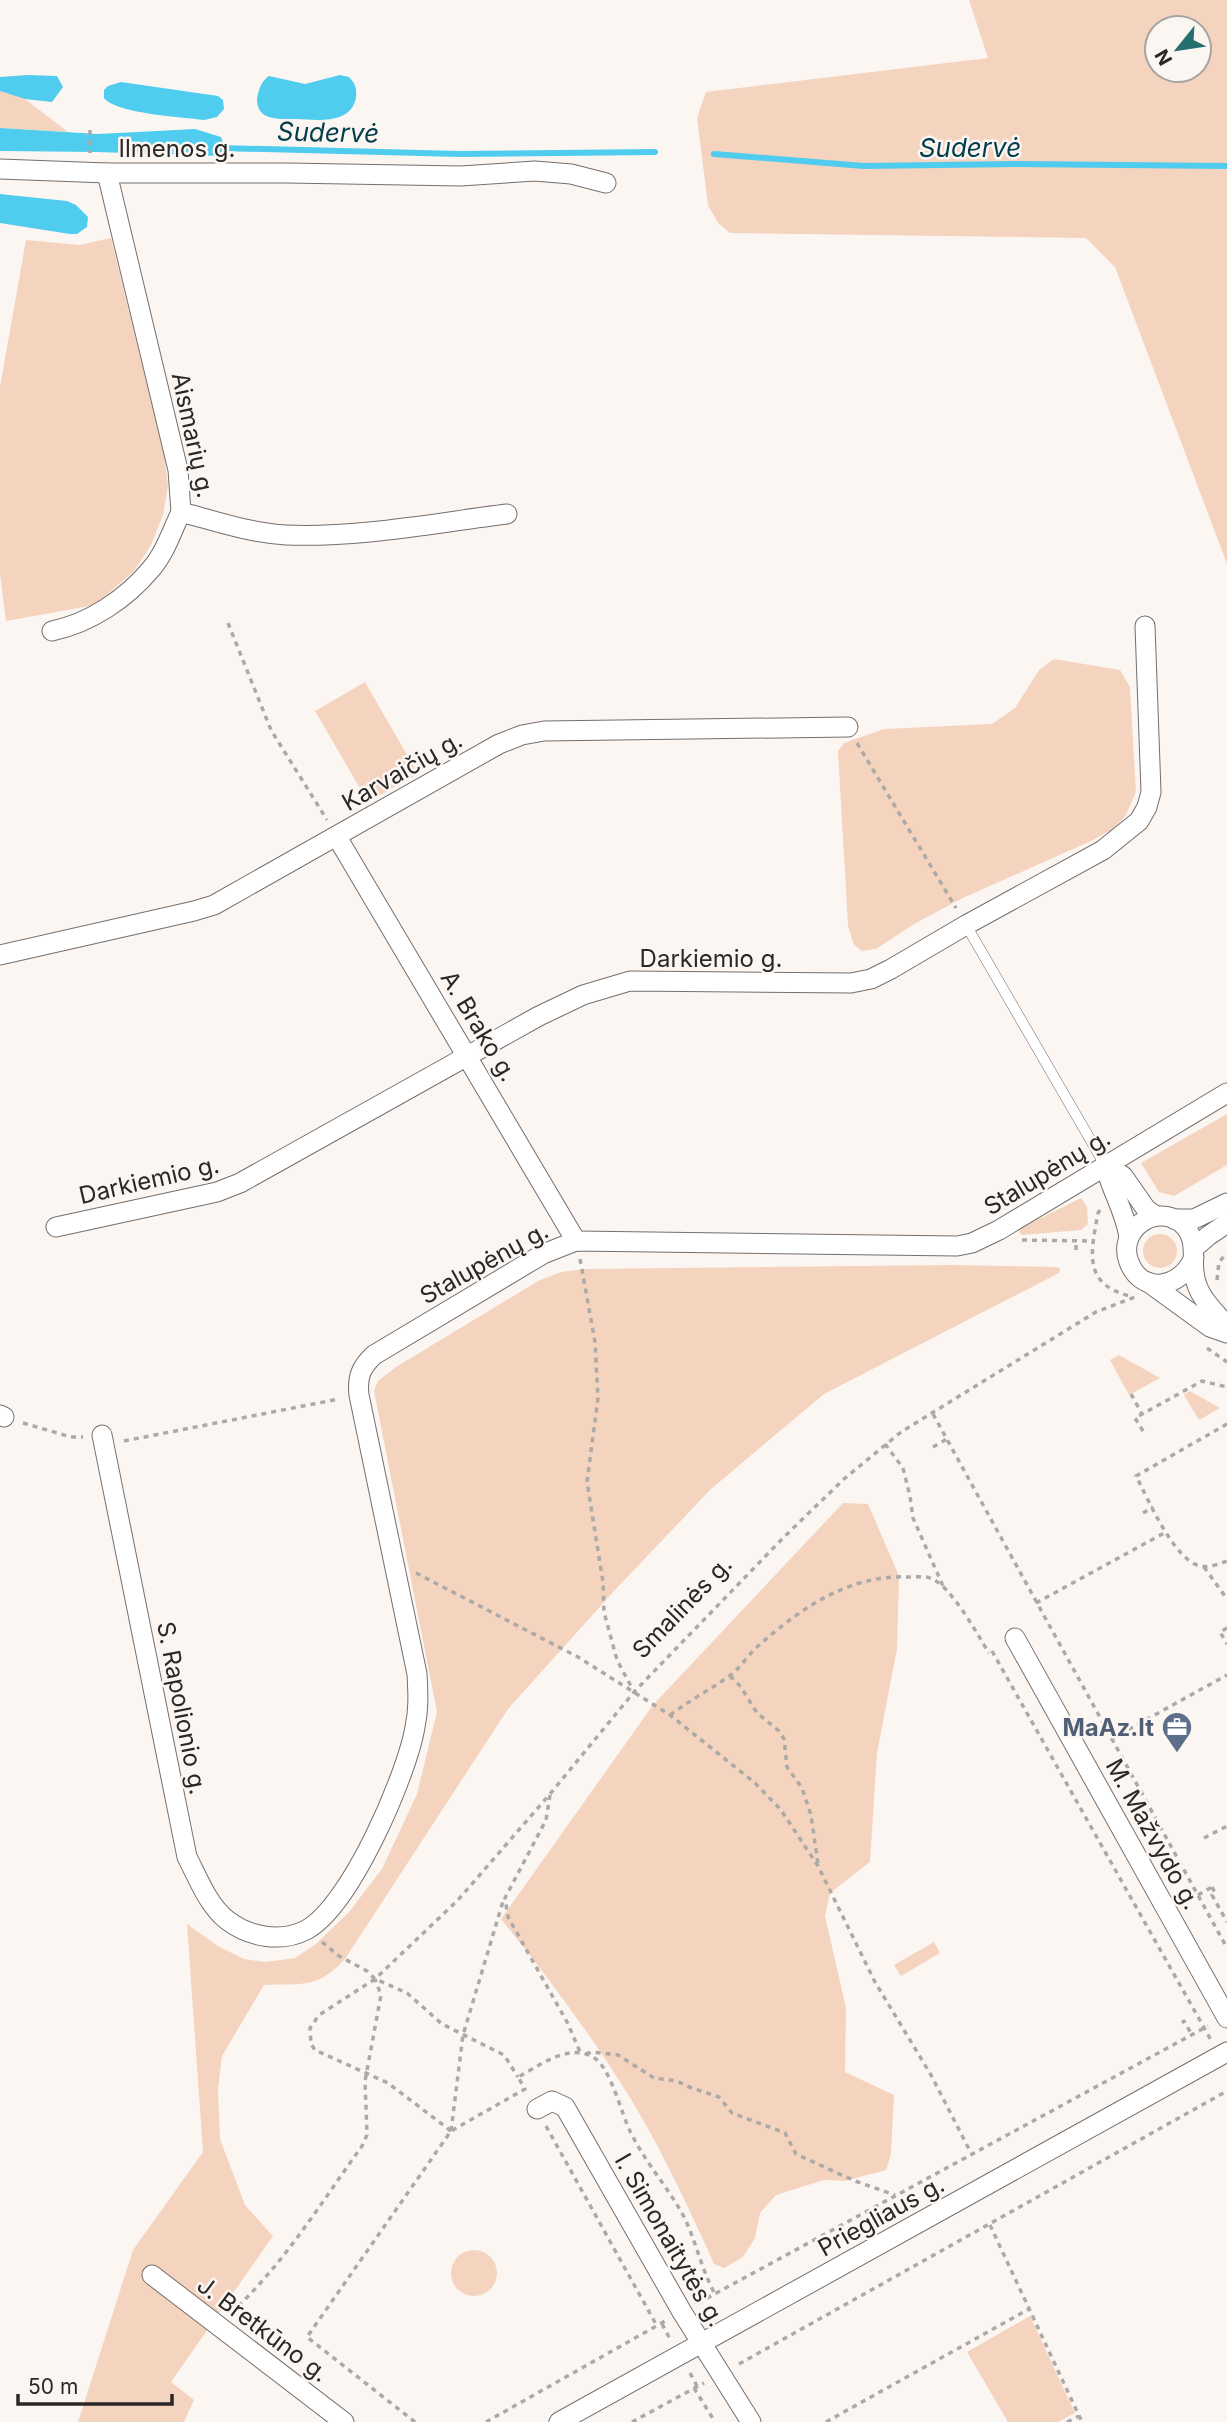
<svg xmlns="http://www.w3.org/2000/svg" width="1227" height="2422" viewBox="0 0 1227 2422" font-family="Inter,sans-serif">
	<rect width="100%" height="100%" fill="#fcf6f3"/>
	<g fill="#f4d4bf" fill-rule="evenodd">
		<path d="M969 0H1227V564L1115 267 1086 238 730 233 718 223 708 205 697 118 706 92 988 58ZM1157 28H1199V70H1157Z"/>
		<path d="M0 91 25 99 68 132 0 128Z"/>
		<path d="M111 238 164 454 168 486 163 515 151 545 134 571 95 605 6 621 0 574V387L26 240 80 245Z"/>
		<path d="M1054 659 1120 670 1130 687 1136 792 1126 815 1113 829 1091 841 963 898 914 924 876 949 862 951 854 945 848 926 838 751 844 743 884 729 992 724 1015 708 1039 670Z"/>
		<path d="M365 682 418 774 368 802 315 711Z"/>
		<path d="M1227 1114V1165L1174 1196 1159 1192 1141 1163Z"/>
		<path d="M1081 1198 1087 1207 1088 1224 1081 1230 1022 1235 1019 1232 1021 1228Z"/>
		<circle cx="1160" cy="1251" r="17"/>
		<path d="M951 1265 1057 1267 1060 1269 1059 1273 824 1394 711 1489 615 1590 508 1709 345 1959C316 1990 303 1983 264 1985L222 2056 218 2089 220 2139 245 2205 273 2236 171 2382 194 2400 184 2422H78L133 2250 203 2152 187 1924 218 1946 244 1959 266 1962 295 1958 316 1944 349 1912 382 1869 417 1794 437 1712 374 1391 378 1381 396 1367 538 1281 561 1272 585 1269Z"/>
		<path d="M1119 1355 1160 1378 1129 1395 1110 1360Z"/>
		<path d="M1190 1391 1220 1408 1199 1420 1184 1395Z"/>
		<path d="M843 1503 868 1504 899 1576 897 1649 877 1753 870 1862 830 1893 825 1916 846 2008 845 2072 894 2095 891 2154 886 2170 845 2181 824 2180 776 2195 760 2213 755 2238 743 2257 724 2268 714 2264C690 2210 665 2157 635 2106 595 2040 549 1978 501 1919L653 1705Z"/>
		<path d="M934 1942 940 1953 901 1976 894 1965Z"/>
		<circle cx="474" cy="2273" r="23"/>
		<path d="M1030 2316 1075 2413 1058 2422H1008L967 2352Z"/>
	</g>
	<g fill="#4fccee">
		<path d="M28 75 57 76 63 87 52 102 25 99 0 91V77Z"/>
		<path d="M340 75 349 77C355 83 357 88 356 97 352 125 316 120 296 119 286 119 271 120 263 114 257 109 256 101 258 94 260 86 263 80 269 76L305 84Z"/>
		<path d="M121 82 218 96 223 100 224 109 217 117 204 120C183 117 117 114 104 98V90L108 86Z"/>
		<path d="M0 128 98 134 195 129 221 137 225 148 219 156 96 152 0 151Z"/>
		<path d="M0 194 67 201 76 205 88 217 87 227 77 234H70L0 223Z"/>
	</g>
	<g fill="none" stroke-linecap="round" stroke-linejoin="round">
		<g stroke="#4fccee" stroke-width="6">
			<path d="M219 148 460 154 655 152"/>
			<path d="M714 154 864 166 1016 164 1227 166"/>
		</g>
		<g stroke="#746f6c" stroke-width="11">
			<path id="lane" d="M966 925 1105 1165"/>
		</g>
		<g stroke="#746f6c" stroke-width="21">
			<g id="street">
				<path d="M0 169 107 173H287L461 176 535 171 571 174 606 183"/>
				<path d="M107 173 178 470 181 512C215 521 250 533 286 535 359 538 434 523 507 514"/>
				<path d="M52 631C90 623 126 599 151 569 165 553 172 531 181 512"/>
				<path d="M337 837 576 1241"/>
				<path d="M0 955 194 911 214 905 499 744 522 735 544 731 848 727"/>
				<path d="M1105 1165C1111 1190 1125 1211 1129 1237"/>
				<path d="M1105 1165 1123 1176 1146 1209 1156 1216"/>
				<path d="M1174 1219H1194L1227 1203"/>
				<path d="M56 1227 217 1192 240 1183 539 1016 583 995 630 981 851 983 871 979 891 969 966 925 1103 850 1139 821 1147 807 1151 792 1145 626"/>
				<path d="M1194 1248 1208 1236 1227 1223"/>
				<path d="M1194 1257C1182 1288 1142 1296 1129 1262 1117 1232 1153 1203 1180 1222 1201 1238 1189 1261 1196 1282 1201 1300 1216 1313 1227 1326"/>
				<path d="M1148 1282 1210 1327 1227 1333"/>
				<path d="M0 1415 4 1417"/>
				<path d="M102 1435 187 1857C198 1878 208 1905 227 1920 249 1937 281 1943 306 1930 350 1907 407 1775 415 1727 419 1709 418 1693 417 1674L359 1395C357 1377 361 1367 374 1355L543 1254 576 1241 957 1246 972 1243 999 1230 1227 1093"/>
				<path d="M1015 1638 1227 2018"/>
				<path d="M537 2109 552 2101 565 2107 682 2312 751 2422"/>
				<path d="M152 2275 344 2422"/>
				<path d="M559 2422 1227 2052"/>
			</g>
		</g>
		<g stroke="#ada9a6" stroke-width="3.5" stroke-dasharray="5 5" stroke-linecap="butt">
			<path d="M90 130V153"/>
			<path d="M228 623 271 730 327 820"/>
			<path d="M857 743 956 908"/>
			<path d="M1100 1210 1098 1213C1091 1252 1082 1284 1130 1296"/>
			<path d="M1022 1240 1093 1241"/>
			<path d="M1076 1250V1240"/>
			<path d="M580 1259 595 1342 598 1398 587 1482 603 1582 604 1612 617 1660 633 1690"/>
			<path d="M1217 1280 1219 1262 1227 1253"/>
			<path d="M1207 1348 1227 1362"/>
			<path d="M1131 1394 1142 1414"/>
			<path d="M933 1414 1227 1948"/>
			<path d="M23 1423 71 1437H83"/>
			<path d="M1227 1424 1136 1476C1148 1499 1174 1560 1200 1566 1209 1568 1219 1564 1227 1561"/>
			<path d="M1143 1431 1135 1418 1202 1381 1227 1387"/>
			<path d="M124 1441 339 1399"/>
			<path d="M885 1444 903 1468 910 1496 913 1518 943 1586"/>
			<path d="M933 1447 947 1439"/>
			<path d="M1143 1513 1153 1507"/>
			<path d="M1204 1567 1227 1599"/>
			<path d="M416 1573 578 1657 670 1715 755 1783 781 1810 818 1866 875 1982 931 2075 971 2153"/>
			<path d="M1036 1603 1166 1532"/>
			<path d="M1227 1628 1220 1632 1227 1644"/>
			<path d="M992 1651 1211 2040"/>
			<path d="M730 1676 741 1687 757 1713 779 1731 784 1739 787 1767 802 1788 811 1815 818 1864"/>
			<path d="M670 1715C689 1701 709 1690 728 1677 739 1670 747 1656 758 1646 800 1609 849 1574 909 1577 915 1577 925 1576 930 1578 951 1585 977 1634 989 1653"/>
			<path d="M1111 1739 1227 1675"/>
			<path d="M550 1795 546 1820 505 1898 508 1917 567 2022 581 2054"/>
			<path d="M1204 1838 1227 1826"/>
			<path d="M1212 1887 1215 1893 1212 1895 1227 1922"/>
			<path d="M1198 1895 1214 1886"/>
			<path d="M322 1942 339 1956 367 1971 375 1979 407 1993 442 2024 504 2055 518 2077"/>
			<path d="M1182 2023 1184 2021 1192 2035"/>
			<path d="M586 2054 592 2052 618 2055 654 2078 677 2081 689 2087 719 2097 732 2113 785 2133 796 2154 855 2181 895 2195"/>
			<path d="M546 2126 657 2326"/>
			<path d="M451 2131 388 2083 315 2050 311 2044 310 2028 319 2015 375 1979 458 1900 550 1794 634 1692 785 1536 844 1479 901 1432 1096 1312 1135 1297"/>
			<path d="M451 2131 463 2035 504 1898"/>
			<path d="M990 2225 1082 2422"/>
			<path d="M698 2303 1208 2026"/>
			<path d="M231 2313C283 2265 321 2203 362 2146L367 2135 365 2081 381 1995 375 1979"/>
			<path d="M662 2324 670 2339"/>
			<path d="M739 2364 1227 2091"/>
			<path d="M690 2373 697 2386"/>
			<path d="M694 2388 715 2422"/>
			<path d="M415 2422 307 2337 451 2131 525 2089 518 2077C539 2066 568 2043 593 2057 611 2067 621 2114 631 2133 645 2162 667 2186 683 2215 696 2240 701 2269 715 2294"/>
			<path d="M486 2422 667 2320"/>
			<path d="M632 2422 704 2383"/>
			<path d="M826 2422 1029 2309"/>
			<path d="M1067 2422 1079 2416"/>
		</g>
		<use href="#lane" stroke="#fff" stroke-width="10"/>
		<use href="#street" stroke="#fff" stroke-width="19"/>
	</g>
	<defs>
		<g id="office-pin" transform="scale(1.575)"><path d="M0 17L-7.5 6A9.5 9.5 0 1 1 7.5 6Z" fill="#5c6f8a" stroke="#fcf6f3"/><path d="M-6-3h4V-5.5h4V-3h4V5H-6ZM-1-4.5V-3h2v-1.5ZM-6 0V1H6V0Z" fill="#fff"/></g>
	</defs>
	<g fill-rule="evenodd">
		<use href="#office-pin" x="1177" y="1727"/>
	</g>
	<g text-anchor="middle" dominant-baseline="central" stroke-width="5" stroke-linejoin="round" paint-order="stroke">
		<g font-size="24" fill="#2a2827" stroke="#fcf6f3">
			<text x="177" y="148">Ilmenos g.</text>
			<text transform="translate(193 435) rotate(78)">Aismarių g.</text>
			<text transform="translate(402 771) rotate(-30)">Karvaičių g.</text>
			<text x="711" y="958">Darkiemio g.</text>
			<text transform="translate(479 1026) rotate(59)">A. Brako g.</text>
			<text transform="translate(1047 1172) rotate(-31)">Stalupėnų g.</text>
			<text transform="translate(149 1180) rotate(-13)">Darkiemio g.</text>
			<text transform="translate(484 1263) rotate(-29)">Stalupėnų g.</text>
			<text transform="translate(682 1607) rotate(-46)">Smalinės g.</text>
			<text transform="translate(182 1708) rotate(79)">S. Rapolionio g.</text>
			<text transform="translate(1153 1834) rotate(61)">M. Mažvydo g.</text>
			<text transform="translate(881 2216) rotate(-29)">Priegliaus g.</text>
			<text transform="translate(670 2240) rotate(60)">I. Simonaitytės g.</text>
			<text transform="translate(263 2329) rotate(37)">J. Bretkūno g.</text>
		</g>
		<g font-size="24" font-weight="bold" fill="#4e5e75" stroke="#fcf6f3" text-anchor="end">
			<text x="1154" y="1727">MaAz.lt</text>
		</g>
		<g font-size="26" font-style="italic" fill="#023d4b" stroke="#fcf6f3">
			<text transform="translate(328 132) rotate(1)">Sudervė</text>
			<text x="970" y="147">Sudervė</text>
		</g>
	</g>
	<g transform="translate(1178 49) rotate(240)"><circle r="33" fill="#fcf6f3" stroke="#a8a4a1" stroke-width="2"/>
	<path d="M0-5L12 26L0 18L-12 26Z" fill="#25706e"/>
	<text y="-10" font-size="19" font-weight="bold" text-anchor="middle" fill="#2a2827">N</text>
	</g>
	<path d="M18 2394v10h154v-10" fill="none" stroke="#2a2827" stroke-width="3.5"/>
	<text x="28" y="2394" font-size="21" fill="#2a2827" stroke="#fcf6f3" stroke-width="5" paint-order="stroke">50 m</text>
</svg>
